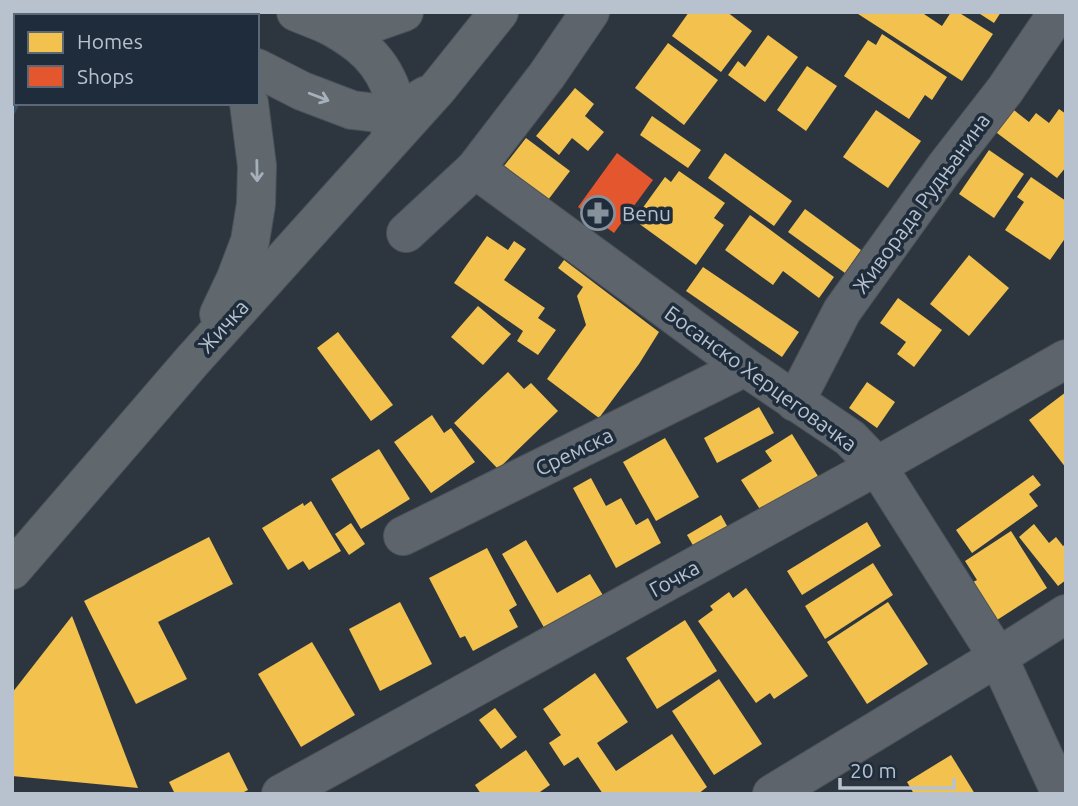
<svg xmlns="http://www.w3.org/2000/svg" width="1078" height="806" viewBox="0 0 1078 806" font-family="Ubuntu,sans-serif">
	<rect width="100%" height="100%" fill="#2d363e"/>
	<path fill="#36506a" d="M12 12H63L61 16H16V103H20L12 119Z"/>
	<g fill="#f2c14e">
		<path d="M689 12H727L752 31 721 72 672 36Z"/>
		<path d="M855 12H921L942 26 951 12H958L993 34 962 81Z"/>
		<path d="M977 12H1001L994 23Z"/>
		<path d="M882 34 947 77 932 100 925 95 909 119 844 76 868 40 876 45Z"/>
		<path d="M768 35 798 57 765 102 728 75 738 61 745 67Z"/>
		<path d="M668 43 718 80 684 125 635 88Z"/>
		<path d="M807 66 837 86 806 131 777 110Z"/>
		<path d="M575 88 594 104 585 116 604 132 588 151 572 138 559 155 536 136Z"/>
		<path d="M1010 107 1029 122 1036 113 1049 123 1059 109 1066 114V167L1057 178 993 130Z"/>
		<path d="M876 110 921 141 888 188 843 157Z"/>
		<path d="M652 116 701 150 688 168 640 135Z"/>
		<path d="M526 138 570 171 548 200 504 166Z"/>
		<path d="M989 150 1024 174 994 218 959 194Z"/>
		<path d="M725 153 792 201 774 226 708 178Z"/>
		<path d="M679 171 725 203 714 218 724 225 696 265 634 220 665 177 671 182Z"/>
		<path d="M1031 177 1066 201V237L1050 260 1005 230 1024 202 1017 197Z"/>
		<path d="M805 209 861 250 845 273 788 232Z"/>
		<path d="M750 215 834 277 819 298 783 271 773 285 725 250Z"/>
		<path d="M487 236 508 250 514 241 526 249 504 280 545 308 538 318 556 330 538 355 517 341 523 331 454 283Z"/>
		<path d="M969 255 1009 288 969 336 930 304Z"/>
		<path d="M564 260 659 332 639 364 599 418 547 379 586 325 577 296 583 287 558 268Z"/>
		<path d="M703 267 799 332 782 357 686 291Z"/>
		<path d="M898 298 942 330 914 367 897 354 906 342 880 323Z"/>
		<path d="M478 306 511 334 483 365 451 337Z"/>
		<path d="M338 332 393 405 371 421 317 348Z"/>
		<path d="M508 372 524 389 531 383 558 411 498 469 454 423Z"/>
		<path d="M867 382 895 402 877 428 849 408Z"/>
		<path d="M1066 392V468L1029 420Z"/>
		<path d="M759 407 774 433 717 463 704 438Z"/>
		<path d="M432 415 444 433 451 428 475 462 431 493 394 442Z"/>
		<path d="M792 434 821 481 765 517 741 480 772 461 765 451Z"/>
		<path d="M665 438 699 497 656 521 623 462Z"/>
		<path d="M379 449 410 499 361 529 331 479Z"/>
		<path d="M1033 475 1041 485 1029 494 1038 506 972 553 956 530Z"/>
		<path d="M591 478 606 506 621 498 636 525 648 518 661 543 616 568 573 488Z"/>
		<path d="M311 501 341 551 309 570 303 561 288 570 262 528 303 503 304 506Z"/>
		<path d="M721 515 732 535 698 554 687 535Z"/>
		<path d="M867 522 881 546 802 595 787 571Z"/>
		<path d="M351 523 365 544 349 555 335 534Z"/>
		<path d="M1034 524 1049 543 1056 537 1063 546 1066 544V580L1058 586 1019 537Z"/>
		<path d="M1011 531 1047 588 997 620 973 582 977 580 965 561Z"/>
		<path d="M209 537 233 584 158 622 187 679 136 704 84 601Z"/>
		<path d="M526 540 557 593 590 574 604 597 546 631 502 554Z"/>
		<path d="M487 548 517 605 509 610 518 627 473 651 465 636 460 638 429 578Z"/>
		<path d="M873 563 893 595 825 639 805 606Z"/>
		<path d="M746 588 808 676 774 699 770 693 756 703 698 621 713 610 710 606 729 592 733 598Z"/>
		<path d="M400 602 432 664 380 691 349 629Z"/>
		<path d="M888 602 928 664 867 704 827 642Z"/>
		<path d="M72 616 138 788 12 776V693Z"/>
		<path d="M685 620 717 671 657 709 626 658Z"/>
		<path d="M312 642 355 715 301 747 258 674Z"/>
		<path d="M595 673 628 722 597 743 616 771 672 734 707 787 698 794H603L578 757 564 766 549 743 561 735 543 709Z"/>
		<path d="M719 679 762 744 714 775 672 711Z"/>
		<path d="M495 708 517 737 501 749 479 720Z"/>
		<path d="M526 750 550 785 537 794H481L475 785Z"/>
		<path d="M229 752 248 790 240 794H175L169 782Z"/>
		<path d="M951 755 975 794H914L907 782Z"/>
	</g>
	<path fill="#e4572e" d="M617 153 653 180 614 233 578 207Z"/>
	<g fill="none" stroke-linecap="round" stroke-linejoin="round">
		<g stroke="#4c5258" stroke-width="40">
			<g id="minor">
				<path d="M475 169 745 367 850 438 877 466 998 657 1061 794"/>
				<path d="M406 233 475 169 547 75 590 12"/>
				<path d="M795 402 842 311 946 166 1005 90 1058 12"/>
				<path d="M403 536 745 367"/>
				<path d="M281 794 877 466 1066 359"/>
				<path d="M772 794 998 657 1066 614"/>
			</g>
		</g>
		<g stroke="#4b525b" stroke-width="40">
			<g id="major">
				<path d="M145 12 152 16"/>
				<path d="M296 12 326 24 364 26 404 12"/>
				<path d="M326 24C338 30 349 37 359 45 383 64 406 104 390 134"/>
				<path d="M257 68 302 91 352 110 386 114 412 104 427 95"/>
				<path d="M219 314 236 278 250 241 256 204 257 166 249 103"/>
				<path d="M12 570 193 360 438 88 499 12"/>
			</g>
		</g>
		<use href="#minor" stroke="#5e646b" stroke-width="38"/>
		<use href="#major" stroke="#60676d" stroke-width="38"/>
	</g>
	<defs><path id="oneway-shaft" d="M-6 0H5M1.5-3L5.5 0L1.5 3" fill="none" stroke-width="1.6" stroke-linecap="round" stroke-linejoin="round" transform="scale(1.75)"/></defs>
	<g stroke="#a6b0bb">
		<use href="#oneway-shaft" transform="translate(319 97) rotate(21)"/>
		<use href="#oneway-shaft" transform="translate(257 171) rotate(89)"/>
	</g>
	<defs>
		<g id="pharmacy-ring" transform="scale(1.75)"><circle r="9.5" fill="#1e2c3b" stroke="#87919c" stroke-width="1.5"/><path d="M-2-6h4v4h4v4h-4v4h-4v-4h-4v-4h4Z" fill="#87919c"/></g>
	</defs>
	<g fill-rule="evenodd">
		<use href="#pharmacy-ring" x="598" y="213"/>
	</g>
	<g text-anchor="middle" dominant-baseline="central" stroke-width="7" stroke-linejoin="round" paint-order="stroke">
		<g font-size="21" fill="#b8c2ce" stroke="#1e2c3b">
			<text transform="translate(921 203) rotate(-54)">Живорада Рудњанина</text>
			<text transform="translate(223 326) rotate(-48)">Жичка</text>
			<text transform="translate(761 378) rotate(36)">Босанско Херцеговачка</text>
			<text transform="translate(574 451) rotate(-26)">Сремска</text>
			<text transform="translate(674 578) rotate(-29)">Гочка</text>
		</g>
		<g font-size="21" fill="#b8c2ce" stroke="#1e2c3b" text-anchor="start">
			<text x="622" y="213">Benu</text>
		</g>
	</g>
	<rect width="1078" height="806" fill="none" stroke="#b8c2ce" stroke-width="28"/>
	<rect x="14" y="14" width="245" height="91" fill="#1e2c3b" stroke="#5c6876" stroke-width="2"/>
	<rect x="28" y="32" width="35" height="21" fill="#f2c14e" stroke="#5c6876" stroke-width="2"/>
	<text x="77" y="49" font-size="21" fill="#b8c2ce">Homes</text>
	<rect x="28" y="66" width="35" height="21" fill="#e4572e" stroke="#5c6876" stroke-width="2"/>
	<text x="77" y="84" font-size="21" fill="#b8c2ce">Shops</text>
	<path d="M840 778v10h114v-10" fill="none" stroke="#b8c2ce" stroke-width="3.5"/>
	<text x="850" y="778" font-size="21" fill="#b8c2ce" stroke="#1e2c3b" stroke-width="5" paint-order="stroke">20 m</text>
</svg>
